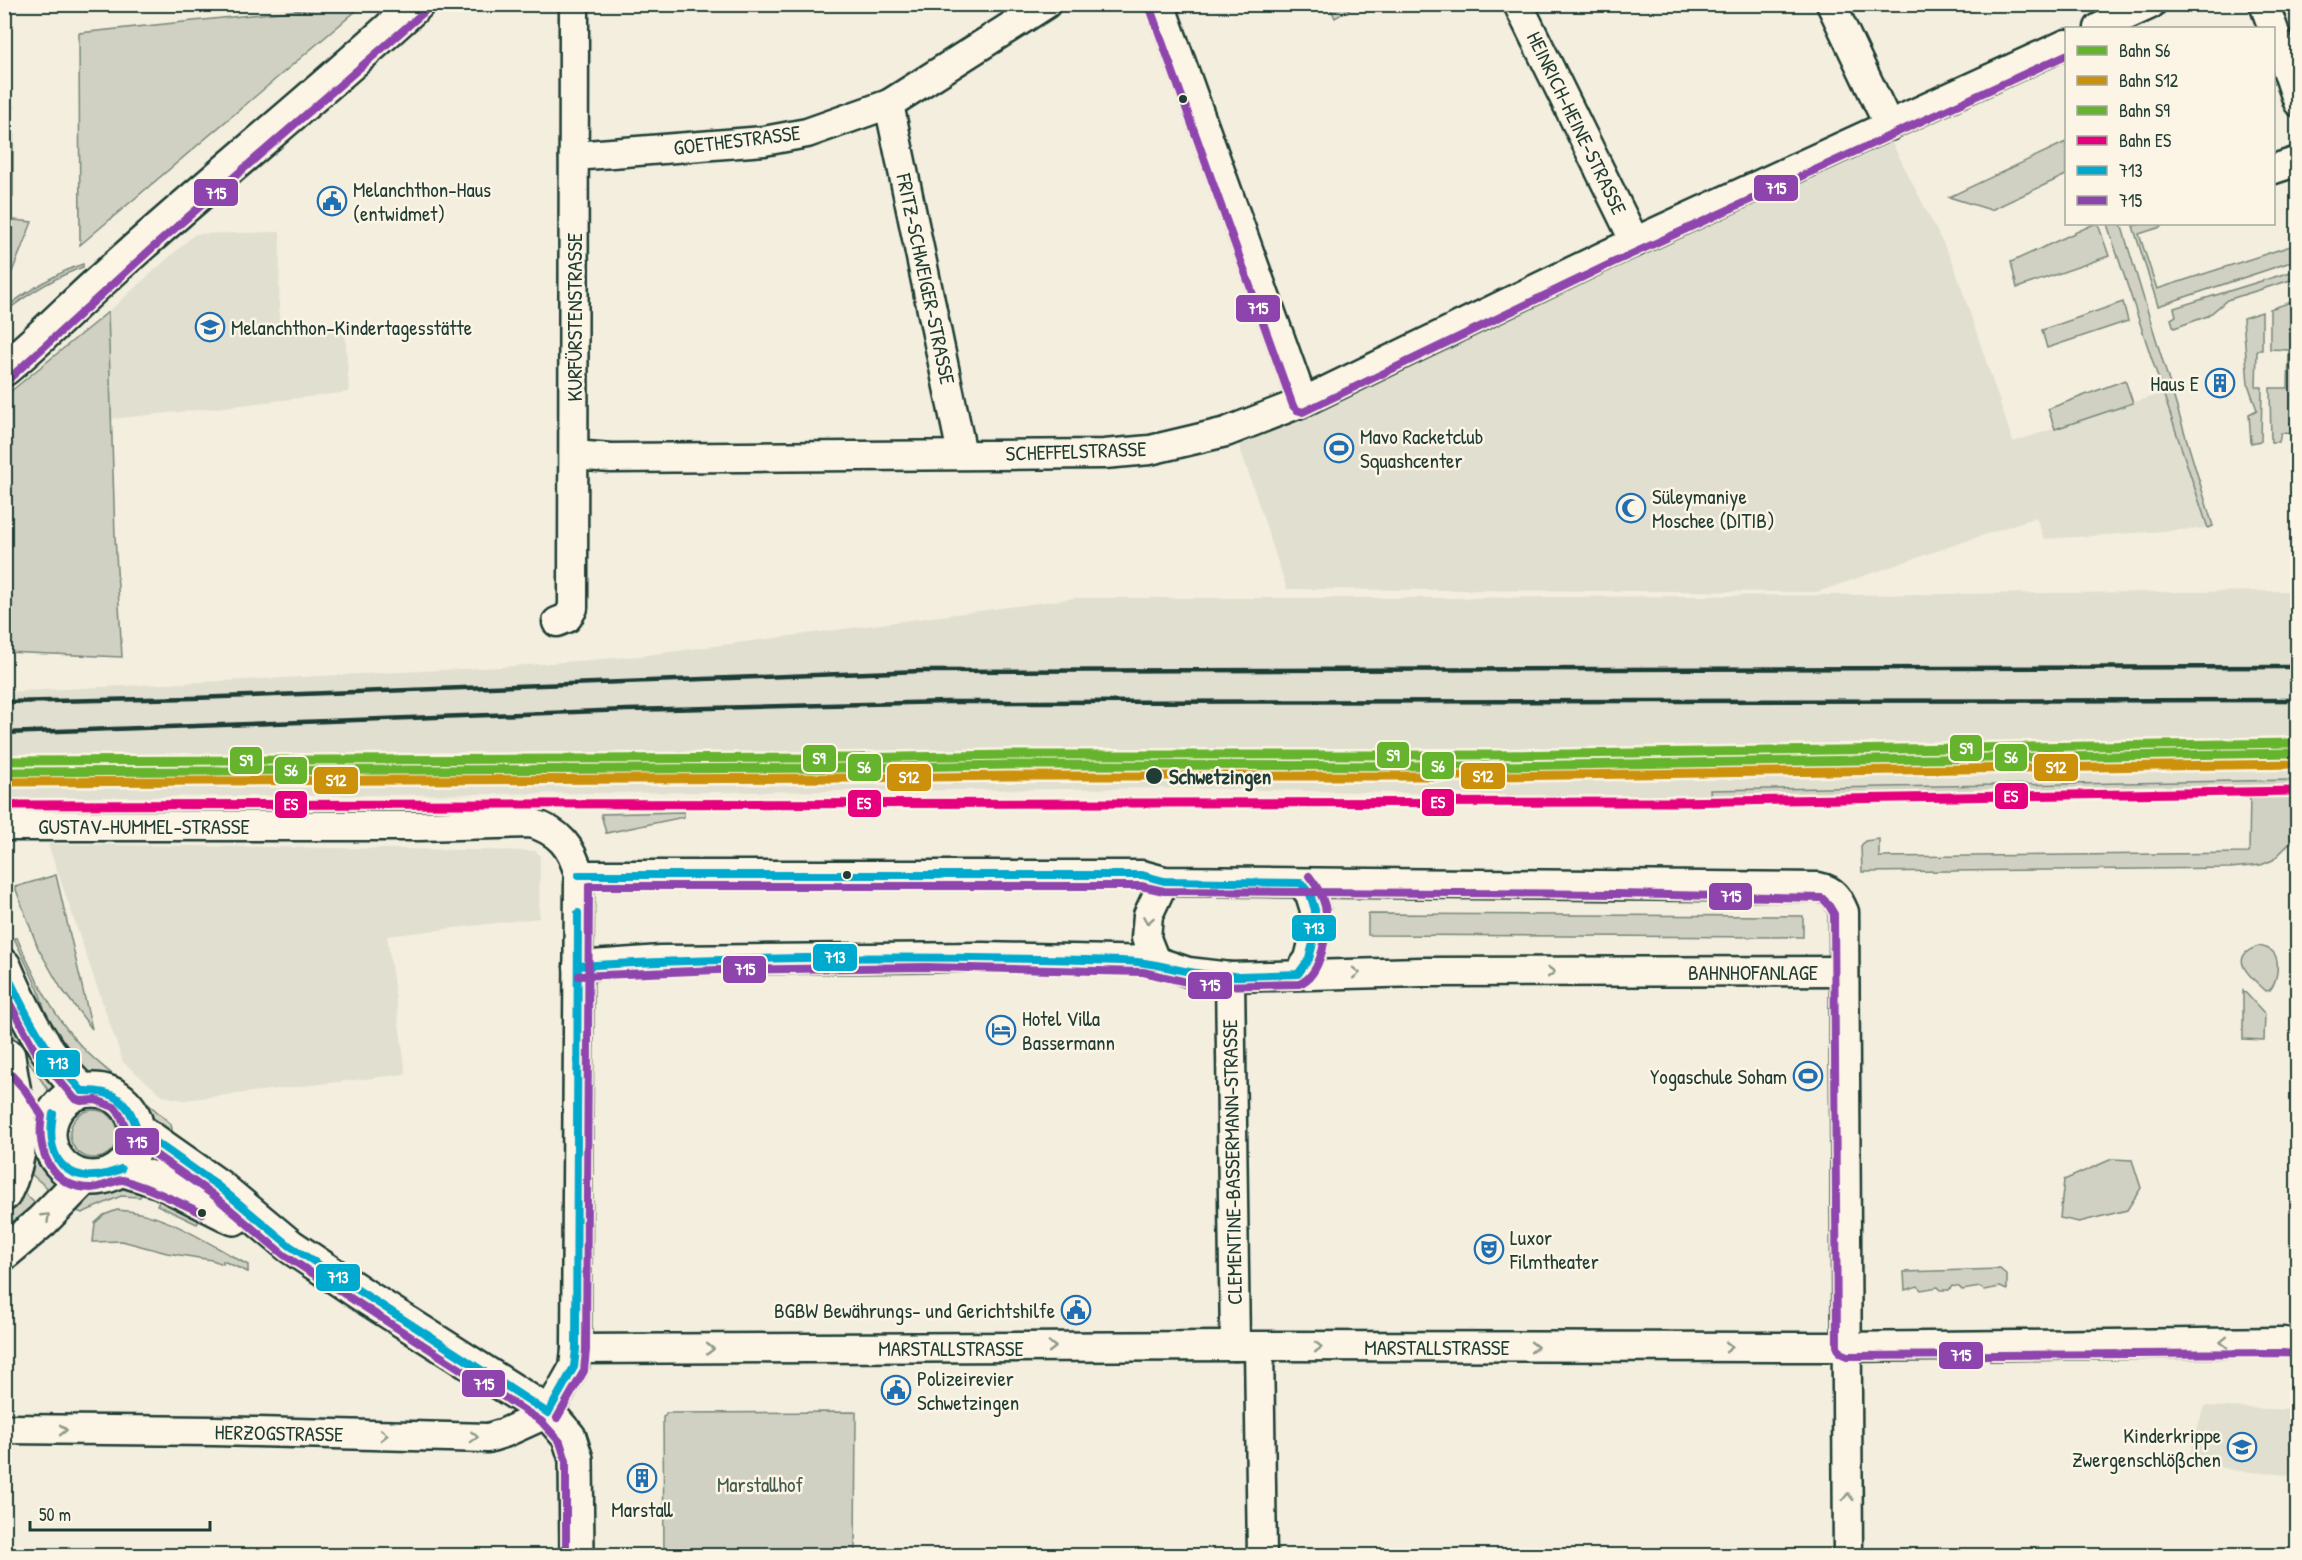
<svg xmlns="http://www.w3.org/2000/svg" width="2302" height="1560" viewBox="0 0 2302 1560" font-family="'Patrick Hand',sans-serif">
	<rect width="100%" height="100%" fill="#f3eede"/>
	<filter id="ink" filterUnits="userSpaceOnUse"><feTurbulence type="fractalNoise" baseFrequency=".0167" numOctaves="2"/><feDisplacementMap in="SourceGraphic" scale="12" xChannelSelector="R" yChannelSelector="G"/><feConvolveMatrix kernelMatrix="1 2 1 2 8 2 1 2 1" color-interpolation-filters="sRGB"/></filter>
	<g filter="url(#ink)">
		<g fill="#e1dfd0">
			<path d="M1892 143 1954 265 2013 442 2163 393 2208 528 2044 539 2036 517 1817 592 1287 589 1237 439Z"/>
			<path d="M280 232 279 325 345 329 349 392 216 408 111 419 108 312 195 234Z"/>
			<path d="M2297 591 2298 793 1860 800H1711L1182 788 5 798 4 692 502 667 640 656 1076 598H1456Z"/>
			<path d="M48 844 536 851 540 856 539 918 387 936 406 1074 184 1100 163 1096 123 1062Z"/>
			<path d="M2204 1406 2294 1410 2290 1475 2238 1471 2188 1461Z"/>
		</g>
		<g fill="#d0d1c2" stroke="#78877b" stroke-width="1.5">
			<path d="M357 4 363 5 80 245 79 33Z"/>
			<path d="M1357 5 1335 18 1329 5 1357 4Z"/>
			<rect x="5" y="106" width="8" height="90"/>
			<path d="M2066 142V175L1991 210 1949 197Z"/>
			<path d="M5 219 32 222 10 277 5 284Z"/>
			<path d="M2094 224H2098L2109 256 2017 288 2011 262Z"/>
			<path d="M2107 224H2121L2213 526 2208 528Z"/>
			<path d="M2140 224H2160L2161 227 2139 234 2157 289 2297 244V260L2158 306 2133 226Z"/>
			<path d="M83 264V267C55 277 28 294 5 312V308C28 291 55 273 83 264Z"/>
			<path d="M2297 270V278L2227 300 2208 316 2174 328 2171 319 2176 316 2174 308Z"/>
			<path d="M2297 300V434L2281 433 2279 442H2271L2270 388H2288L2289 350 2270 349V309Z"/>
			<path d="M2123 302 2128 321 2047 348 2042 330Z"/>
			<path d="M108 312 115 536 122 657 5 652V396Z"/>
			<path d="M2262 312V350H2257L2256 387H2262L2261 441 2251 443 2249 414 2257 410 2248 384 2243 318Z"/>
			<path d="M2125 380 2133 403 2055 429 2048 409Z"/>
			<path d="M2297 780V836L2273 860 2261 865 2230 868 1862 872 1861 846 1865 841 1879 839V857L2249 853 2250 792 1860 800H1711L1710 790Z"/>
			<path d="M684 812V817L606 833 601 814Z"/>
			<path d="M56 875 92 1029 61 988 38 948 15 887Z"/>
			<path d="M1368 914 1803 916V937L1368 935Z"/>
			<path d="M14 938H17C35 978 56 1023 88 1053 96 1061 105 1068 113 1075L106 1079 98 1080 85 1077 58 1052 38 989Z"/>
			<path d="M2259 946C2264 947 2269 948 2273 952 2281 961 2277 982 2270 990L2266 991C2251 977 2225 957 2259 946Z"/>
			<path d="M4 989 61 1088 54 1094 50 1093 20 1049 5 1021Z"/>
			<path d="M2243 990 2265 1014 2264 1040 2243 1039Z"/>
			<path d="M22 1081 38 1108V1135L41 1153 49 1167 64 1182 56 1195 25 1169Z"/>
			<path d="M146 1102 171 1124 173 1135 148 1119Z"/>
			<circle cx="94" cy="1134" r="24"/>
			<path d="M2112 1159 2132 1160 2141 1188 2127 1210 2079 1222 2060 1218 2064 1180Z"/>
			<path d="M130 1183 146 1187 140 1197 121 1196 82 1213 69 1208 92 1191Z"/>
			<path d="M21 1190 42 1210 5 1243V1218Z"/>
			<path d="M163 1193C176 1201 186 1213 199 1221L197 1224 157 1205Z"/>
			<path d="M117 1210C166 1212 207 1243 248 1265V1272L223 1261V1264L212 1260 167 1253 122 1241 93 1242 95 1223 104 1215Z"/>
			<path d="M2000 1269 2007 1275V1290L2000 1287 1984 1290 1980 1287 1962 1290 1959 1287 1952 1286 1949 1290H1941L1938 1287 1921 1290 1918 1286 1905 1290 1904 1272Z"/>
			<path d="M856 1412 855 1555H664L663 1417 665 1416 666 1413Z"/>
		</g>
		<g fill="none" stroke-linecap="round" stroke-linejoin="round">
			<g stroke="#1f3d34" stroke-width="33">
				<g id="minor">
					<path d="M1160 4 1303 402"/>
					<path d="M1518 4 1635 242"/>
					<path d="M1831 4 1889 126"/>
					<path d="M2264 4 2273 28"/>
					<path d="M2099 28 2151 4"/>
					<path d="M2274 31 2298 102"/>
					<path d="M889 104 962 454"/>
					<path d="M574 156 764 141 807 133 889 104 1046 4"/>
					<path d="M2274 169 2298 161"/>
					<path d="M574 455 611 458 1104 454 1150 450 1226 432 1303 402 1608 254 2066 44"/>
					<path d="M557 622 567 618 573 608 574 4"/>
					<path d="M4 826H419L531 823C559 831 572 847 579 875L576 1349 574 1367 548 1413 504 1433 488 1438 214 1431 4 1429"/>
					<path d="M579 875H1142L1164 881 1818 887C1834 890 1838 898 1844 912L1848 1556"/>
					<path d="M1155 961 1146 938 1148 915 1164 881"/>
					<path d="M578 966 661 960 982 957 1155 961 1188 972 1230 977 1421 972 1844 971"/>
					<path d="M1298 974 1309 959 1313 943 1315 910 1310 894 1301 883"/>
					<path d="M1230 977 1235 1346"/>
					<path d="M1259 1347 1262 1556"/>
					<path d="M576 1349 1235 1346 1839 1347 2283 1342 2298 1344"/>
				</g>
			</g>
			<g stroke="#1f3d34" stroke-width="38">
				<g id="tertiary">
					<path d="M4 369C40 340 71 307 105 277 207 184 315 98 417 4"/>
					<path d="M137 1129 218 1186 290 1246 366 1297 548 1413 569 1437 576 1459 577 1556"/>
					<path d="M121 1169 160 1181 234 1218"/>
				</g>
			</g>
			<g stroke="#1f3d34" stroke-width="38">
				<g id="secondary">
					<path d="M4 966C24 1013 45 1056 82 1091"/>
					<circle cx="93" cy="1134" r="44"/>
					<path d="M4 1194C31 1141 15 1110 8 1056"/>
					<path d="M4 1253 42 1221 84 1178"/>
				</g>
			</g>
			<use href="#minor" stroke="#fcf5e5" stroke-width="28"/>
			<use href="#tertiary" stroke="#fcf5e5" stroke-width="33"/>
			<use href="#secondary" stroke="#fcf5e5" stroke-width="33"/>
			<g stroke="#1f3d34" stroke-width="4.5">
				<path d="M4 702 194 698 921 671 2298 667"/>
				<path d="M4 733 627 710 947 702 2298 700"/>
			</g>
			<g stroke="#fcf5e5" stroke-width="12">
				<g id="bus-1">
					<path d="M578 966C760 955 941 956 1123 961 1153 961 1174 971 1203 974 1234 978 1266 975 1298 974L1309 959 1313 943 1315 910 1310 894 1301 883 1164 881 1142 875H579"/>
					<path d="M4 967C24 1013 47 1055 82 1091 113 1090 128 1099 137 1129"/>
					<path d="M53 1114C44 1165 73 1189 121 1169"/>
					<path d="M137 1129 218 1186 290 1246 548 1413"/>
					<path d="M548 1413 574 1367 576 1349 578 913"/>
				</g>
			</g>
			<g stroke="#fcf5e5" stroke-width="12">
				<g id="bus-2">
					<path d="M1150 8 1293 406 1297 410 1303 412 1612 263 2066 55"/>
					<path d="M11 377 150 250 424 12"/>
					<path d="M579 976 717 970 926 967 1143 972 1187 982 1215 986 1299 984C1322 976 1330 927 1325 906 1322 894 1317 886 1309 876"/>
					<path d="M4 993 37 1054 75 1099 81 1101 96 1100 114 1107 120 1114 130 1137 212 1194 284 1255 541 1421 560 1442 566 1461V1556"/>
					<path d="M4 1067 25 1090 42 1116C36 1150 51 1188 91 1188 102 1188 115 1180 122 1180 126 1180 132 1183 135 1184 159 1192 180 1203 202 1213"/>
					<path d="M557 1418 584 1371 586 1350 589 886H1141L1164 891 1616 894 1822 898 1828 904 1834 914 1837 1346 1840 1353 1847 1356 2282 1353 2297 1354"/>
				</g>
			</g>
			<use href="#bus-1" stroke="#00a9ce" stroke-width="8"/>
			<use href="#bus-2" stroke="#8e44ad" stroke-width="8"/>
			<g stroke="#fcf5e5" stroke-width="14">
				<path id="rail-1" d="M4 772 849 768 1010 765 1498 766 2298 753"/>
			</g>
			<g stroke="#fcf5e5" stroke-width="14">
				<path id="rail-2" d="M4 782 849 778 1010 776H1498L2298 764"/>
			</g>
			<g stroke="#fcf5e5" stroke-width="14">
				<path id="rail-3" d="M4 761 849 758 1010 755H1498L2298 743"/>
			</g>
			<g stroke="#fcf5e5" stroke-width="14">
				<path id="rail-4" d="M4 805 1673 802 2298 791"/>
			</g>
			<use href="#rail-1" stroke="#66b32d" stroke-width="9"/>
			<use href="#rail-2" stroke="#cc910a" stroke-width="9"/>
			<use href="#rail-3" stroke="#66b32d" stroke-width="9"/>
			<use href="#rail-4" stroke="#e5007d" stroke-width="9"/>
		</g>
		<defs><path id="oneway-chevron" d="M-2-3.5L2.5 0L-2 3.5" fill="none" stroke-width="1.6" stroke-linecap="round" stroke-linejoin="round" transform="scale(1.5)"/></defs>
		<g stroke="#8e998c">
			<use href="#oneway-chevron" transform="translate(1148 920) rotate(99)"/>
			<use href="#oneway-chevron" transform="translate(1551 972)"/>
			<use href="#oneway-chevron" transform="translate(1356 973) rotate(-1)"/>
			<use href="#oneway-chevron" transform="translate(46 1217) rotate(-44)"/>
			<use href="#oneway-chevron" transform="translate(2224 1342) rotate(179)"/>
			<use href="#oneway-chevron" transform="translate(1052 1347)"/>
			<use href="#oneway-chevron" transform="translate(1318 1347)"/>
			<use href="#oneway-chevron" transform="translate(1534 1347)"/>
			<use href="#oneway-chevron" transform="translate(1729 1347)"/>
			<use href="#oneway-chevron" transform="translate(710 1349)"/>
			<use href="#oneway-chevron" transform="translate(63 1430)"/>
			<use href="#oneway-chevron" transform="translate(384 1435) rotate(1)"/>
			<use href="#oneway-chevron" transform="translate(474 1437) rotate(2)"/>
			<use href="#oneway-chevron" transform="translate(1848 1497) rotate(-90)"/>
		</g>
	</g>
	<defs>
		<g id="civic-ring" transform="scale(1.5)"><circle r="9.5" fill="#fcf5e5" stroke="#1f6fb2" stroke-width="1.5"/><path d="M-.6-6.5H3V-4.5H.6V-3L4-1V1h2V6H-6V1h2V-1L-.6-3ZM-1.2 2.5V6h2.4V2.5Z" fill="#1f6fb2"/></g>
		<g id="school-ring" transform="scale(1.5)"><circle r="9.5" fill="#fcf5e5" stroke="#1f6fb2" stroke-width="1.5"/><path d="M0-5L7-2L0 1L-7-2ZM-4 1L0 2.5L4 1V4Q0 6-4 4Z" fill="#1f6fb2"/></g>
		<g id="building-ring" transform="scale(1.5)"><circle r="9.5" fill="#fcf5e5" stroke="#1f6fb2" stroke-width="1.5"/><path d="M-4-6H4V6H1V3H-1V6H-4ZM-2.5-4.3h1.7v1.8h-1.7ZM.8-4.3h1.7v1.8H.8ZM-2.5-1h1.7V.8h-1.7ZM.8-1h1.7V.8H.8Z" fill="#1f6fb2"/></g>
		<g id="stadium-ring" transform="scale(1.5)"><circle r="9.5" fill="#fcf5e5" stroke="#1f6fb2" stroke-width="1.5"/><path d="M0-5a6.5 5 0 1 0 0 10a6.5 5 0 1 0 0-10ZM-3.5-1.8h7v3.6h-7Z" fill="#1f6fb2"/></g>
		<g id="mosque-ring" transform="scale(1.5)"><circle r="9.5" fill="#fcf5e5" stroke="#1f6fb2" stroke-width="1.5"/><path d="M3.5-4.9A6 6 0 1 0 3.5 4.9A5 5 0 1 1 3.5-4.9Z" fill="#1f6fb2"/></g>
		<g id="hotel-ring" transform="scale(1.5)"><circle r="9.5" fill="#fcf5e5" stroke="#1f6fb2" stroke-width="1.5"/><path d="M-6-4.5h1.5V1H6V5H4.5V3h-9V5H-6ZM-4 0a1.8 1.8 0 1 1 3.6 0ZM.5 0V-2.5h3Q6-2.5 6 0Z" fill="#1f6fb2"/></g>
		<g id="theatre-ring" transform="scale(1.5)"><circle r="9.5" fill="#fcf5e5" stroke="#1f6fb2" stroke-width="1.5"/><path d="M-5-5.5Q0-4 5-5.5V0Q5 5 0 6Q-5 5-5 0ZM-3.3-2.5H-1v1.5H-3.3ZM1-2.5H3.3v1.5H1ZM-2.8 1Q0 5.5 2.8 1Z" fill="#1f6fb2"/></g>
	</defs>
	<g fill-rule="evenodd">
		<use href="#civic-ring" x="332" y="201"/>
		<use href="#school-ring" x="210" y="327"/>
		<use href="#building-ring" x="2220" y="383"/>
		<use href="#stadium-ring" x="1339" y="448"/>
		<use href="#mosque-ring" x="1631" y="508"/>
		<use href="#hotel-ring" x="1001" y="1030"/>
		<use href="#stadium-ring" x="1808" y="1076"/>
		<use href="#theatre-ring" x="1489" y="1249"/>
		<use href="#civic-ring" x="1076" y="1310"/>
		<use href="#civic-ring" x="896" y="1390"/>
		<use href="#school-ring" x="2242" y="1447"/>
		<use href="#building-ring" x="642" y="1478"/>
	</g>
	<g fill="#1f3d34" stroke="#fcf5e5" stroke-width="2">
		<circle cx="1183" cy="99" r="5"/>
		<circle cx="1154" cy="776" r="9"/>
		<circle cx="847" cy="875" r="5"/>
		<circle cx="202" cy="1213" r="5"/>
	</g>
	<g text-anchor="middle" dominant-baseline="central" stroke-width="5" stroke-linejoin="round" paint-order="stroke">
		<g font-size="21" fill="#1f3d34" stroke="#fcf5e5">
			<text transform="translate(1577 123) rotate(64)">HEINRICH-HEINE-STRASSE</text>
			<text transform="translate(737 140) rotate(-7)">GOETHESTRASSE</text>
			<text transform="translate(926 279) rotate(78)">FRITZ-SCHWEIGER-STRASSE</text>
			<text transform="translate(574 317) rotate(-90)">KURFÜRSTENSTRASSE</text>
			<text transform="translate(1076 451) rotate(-2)">SCHEFFELSTRASSE</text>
			<text x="144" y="826">GUSTAV-HUMMEL-STRASSE</text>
			<text x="1753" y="972">BAHNHOFANLAGE</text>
			<text transform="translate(1232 1162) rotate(-91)">CLEMENTINE-BASSERMANN-STRASSE</text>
			<text x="1437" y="1347">MARSTALLSTRASSE</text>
			<text x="951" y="1348">MARSTALLSTRASSE</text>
			<text transform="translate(279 1433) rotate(1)">HERZOGSTRASSE</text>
		</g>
		<g font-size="21" fill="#1f3d34" stroke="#fcf5e5" text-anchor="start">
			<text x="353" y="189">Melanchthon-Haus<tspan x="353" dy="24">(entwidmet)</tspan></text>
			<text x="231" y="327">Melanchthon-Kindertagesstätte</text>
			<text x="2199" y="383" text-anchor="end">Haus E</text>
			<text x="1360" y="436">Mavo Racketclub<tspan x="1360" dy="24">Squashcenter</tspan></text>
			<text x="1652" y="496">Süleymaniye<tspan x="1652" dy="24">Moschee (DITIB)</tspan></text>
			<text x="1022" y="1018">Hotel Villa<tspan x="1022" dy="24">Bassermann</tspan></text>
			<text x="1787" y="1076" text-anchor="end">Yogaschule Soham</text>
			<text x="1510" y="1237">Luxor<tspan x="1510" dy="24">Filmtheater</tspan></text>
			<text x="1055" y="1310" text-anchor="end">BGBW Bewährungs- und Gerichtshilfe</text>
			<text x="917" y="1378">Polizeirevier<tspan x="917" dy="24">Schwetzingen</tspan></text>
			<text x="2221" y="1435" text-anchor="end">Kinderkrippe<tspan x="2221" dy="24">Zwergenschlößchen</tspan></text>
			<text x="642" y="1509" text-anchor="middle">Marstall</text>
		</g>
		<g font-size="21" font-weight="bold" fill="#1f3d34" stroke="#fcf5e5" text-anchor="start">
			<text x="1169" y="776">Schwetzingen</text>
		</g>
		<g font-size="21" fill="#425b50" stroke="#fcf5e5">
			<text x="760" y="1484">Marstallhof</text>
		</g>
	</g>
	<g stroke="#fcf5e5" stroke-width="2">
		<rect x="1753" y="174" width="46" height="28" rx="6" fill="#8e44ad"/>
		<rect x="193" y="178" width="46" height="29" rx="6" fill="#8e44ad"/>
		<rect x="1235" y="294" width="46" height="29" rx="6" fill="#8e44ad"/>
		<rect x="1949" y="734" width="34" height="28" rx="6" fill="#66b32d"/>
		<rect x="1376" y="741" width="34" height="28" rx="6" fill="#66b32d"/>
		<rect x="1994" y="743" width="34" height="29" rx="6" fill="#66b32d"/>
		<rect x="802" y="744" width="35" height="29" rx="6" fill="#66b32d"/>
		<rect x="229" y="746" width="34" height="29" rx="6" fill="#66b32d"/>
		<rect x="1421" y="751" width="34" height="29" rx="6" fill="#66b32d"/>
		<rect x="2033" y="753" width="46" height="29" rx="6" fill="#cc910a"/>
		<rect x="847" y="753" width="35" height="29" rx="6" fill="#66b32d"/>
		<rect x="274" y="756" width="34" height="29" rx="6" fill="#66b32d"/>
		<rect x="1460" y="762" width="46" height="28" rx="6" fill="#cc910a"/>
		<rect x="886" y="763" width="46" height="29" rx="6" fill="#cc910a"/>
		<rect x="313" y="766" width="46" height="29" rx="6" fill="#cc910a"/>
		<rect x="1994" y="782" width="35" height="28" rx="6" fill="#e5007d"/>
		<rect x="1421" y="788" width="34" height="29" rx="6" fill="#e5007d"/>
		<rect x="847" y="789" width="35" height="29" rx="6" fill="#e5007d"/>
		<rect x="274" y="790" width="34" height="29" rx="6" fill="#e5007d"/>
		<rect x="1708" y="882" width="45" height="29" rx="6" fill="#8e44ad"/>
		<rect x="1291" y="914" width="46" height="28" rx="6" fill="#00a9ce"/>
		<rect x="812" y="943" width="46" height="29" rx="6" fill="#00a9ce"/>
		<rect x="722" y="955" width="45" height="29" rx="6" fill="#8e44ad"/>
		<rect x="1187" y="971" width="46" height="29" rx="6" fill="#8e44ad"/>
		<rect x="35" y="1049" width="46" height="29" rx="6" fill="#00a9ce"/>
		<rect x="114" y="1127" width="46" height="29" rx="6" fill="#8e44ad"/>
		<rect x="315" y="1263" width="46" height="29" rx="6" fill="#00a9ce"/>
		<rect x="1938" y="1341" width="46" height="29" rx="6" fill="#8e44ad"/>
		<rect x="461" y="1369" width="45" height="29" rx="6" fill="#8e44ad"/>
	</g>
	<g font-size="16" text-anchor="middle" font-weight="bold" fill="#fff">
		<text x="1776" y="194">715</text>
		<text x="216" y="199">715</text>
		<text x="1258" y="314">715</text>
		<text x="1966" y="754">S9</text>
		<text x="1393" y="761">S9</text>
		<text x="2011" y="763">S6</text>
		<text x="819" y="764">S9</text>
		<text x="246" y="766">S9</text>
		<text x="1438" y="772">S6</text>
		<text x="2056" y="773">S12</text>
		<text x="864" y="773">S6</text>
		<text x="291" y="776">S6</text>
		<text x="1483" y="782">S12</text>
		<text x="909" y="783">S12</text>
		<text x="336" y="786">S12</text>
		<text x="2011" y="802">ES</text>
		<text x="1438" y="808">ES</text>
		<text x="864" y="809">ES</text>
		<text x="291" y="810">ES</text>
		<text x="1731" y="902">715</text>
		<text x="1314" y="934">713</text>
		<text x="835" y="963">713</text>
		<text x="745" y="975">715</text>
		<text x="1210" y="991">715</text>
		<text x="58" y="1069">713</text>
		<text x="137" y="1148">715</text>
		<text x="338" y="1283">713</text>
		<text x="1961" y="1361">715</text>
		<text x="484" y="1390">715</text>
	</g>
	<rect width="2302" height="1560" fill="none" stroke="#fcf5e5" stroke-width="24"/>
	<rect x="12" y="12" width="2278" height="1536" fill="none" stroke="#1f3d34" stroke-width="2" filter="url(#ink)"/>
	<rect x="2065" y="27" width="210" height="198" fill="#fcf5e5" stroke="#a4ab9e" stroke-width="1.5"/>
	<rect x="2077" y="46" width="30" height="9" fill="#66b32d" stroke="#a4ab9e" stroke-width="1.5"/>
	<text x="2119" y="57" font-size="18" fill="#1f3d34">Bahn S6</text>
	<rect x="2077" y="76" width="30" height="9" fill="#cc910a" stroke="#a4ab9e" stroke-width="1.5"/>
	<text x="2119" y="87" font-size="18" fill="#1f3d34">Bahn S12</text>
	<rect x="2077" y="106" width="30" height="9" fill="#66b32d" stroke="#a4ab9e" stroke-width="1.5"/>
	<text x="2119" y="117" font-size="18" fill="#1f3d34">Bahn S9</text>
	<rect x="2077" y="136" width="30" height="9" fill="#e5007d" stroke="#a4ab9e" stroke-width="1.5"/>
	<text x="2119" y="147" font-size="18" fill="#1f3d34">Bahn ES</text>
	<rect x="2077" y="166" width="30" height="9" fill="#00a9ce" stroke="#a4ab9e" stroke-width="1.5"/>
	<text x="2119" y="177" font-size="18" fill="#1f3d34">713</text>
	<rect x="2077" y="196" width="30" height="9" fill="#8e44ad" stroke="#a4ab9e" stroke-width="1.5"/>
	<text x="2119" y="207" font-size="18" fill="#1f3d34">715</text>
	<path d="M30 1521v9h180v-9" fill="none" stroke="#1f3d34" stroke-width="3"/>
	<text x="39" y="1521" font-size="18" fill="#1f3d34" stroke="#fcf5e5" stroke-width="4.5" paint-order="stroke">50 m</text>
</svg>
